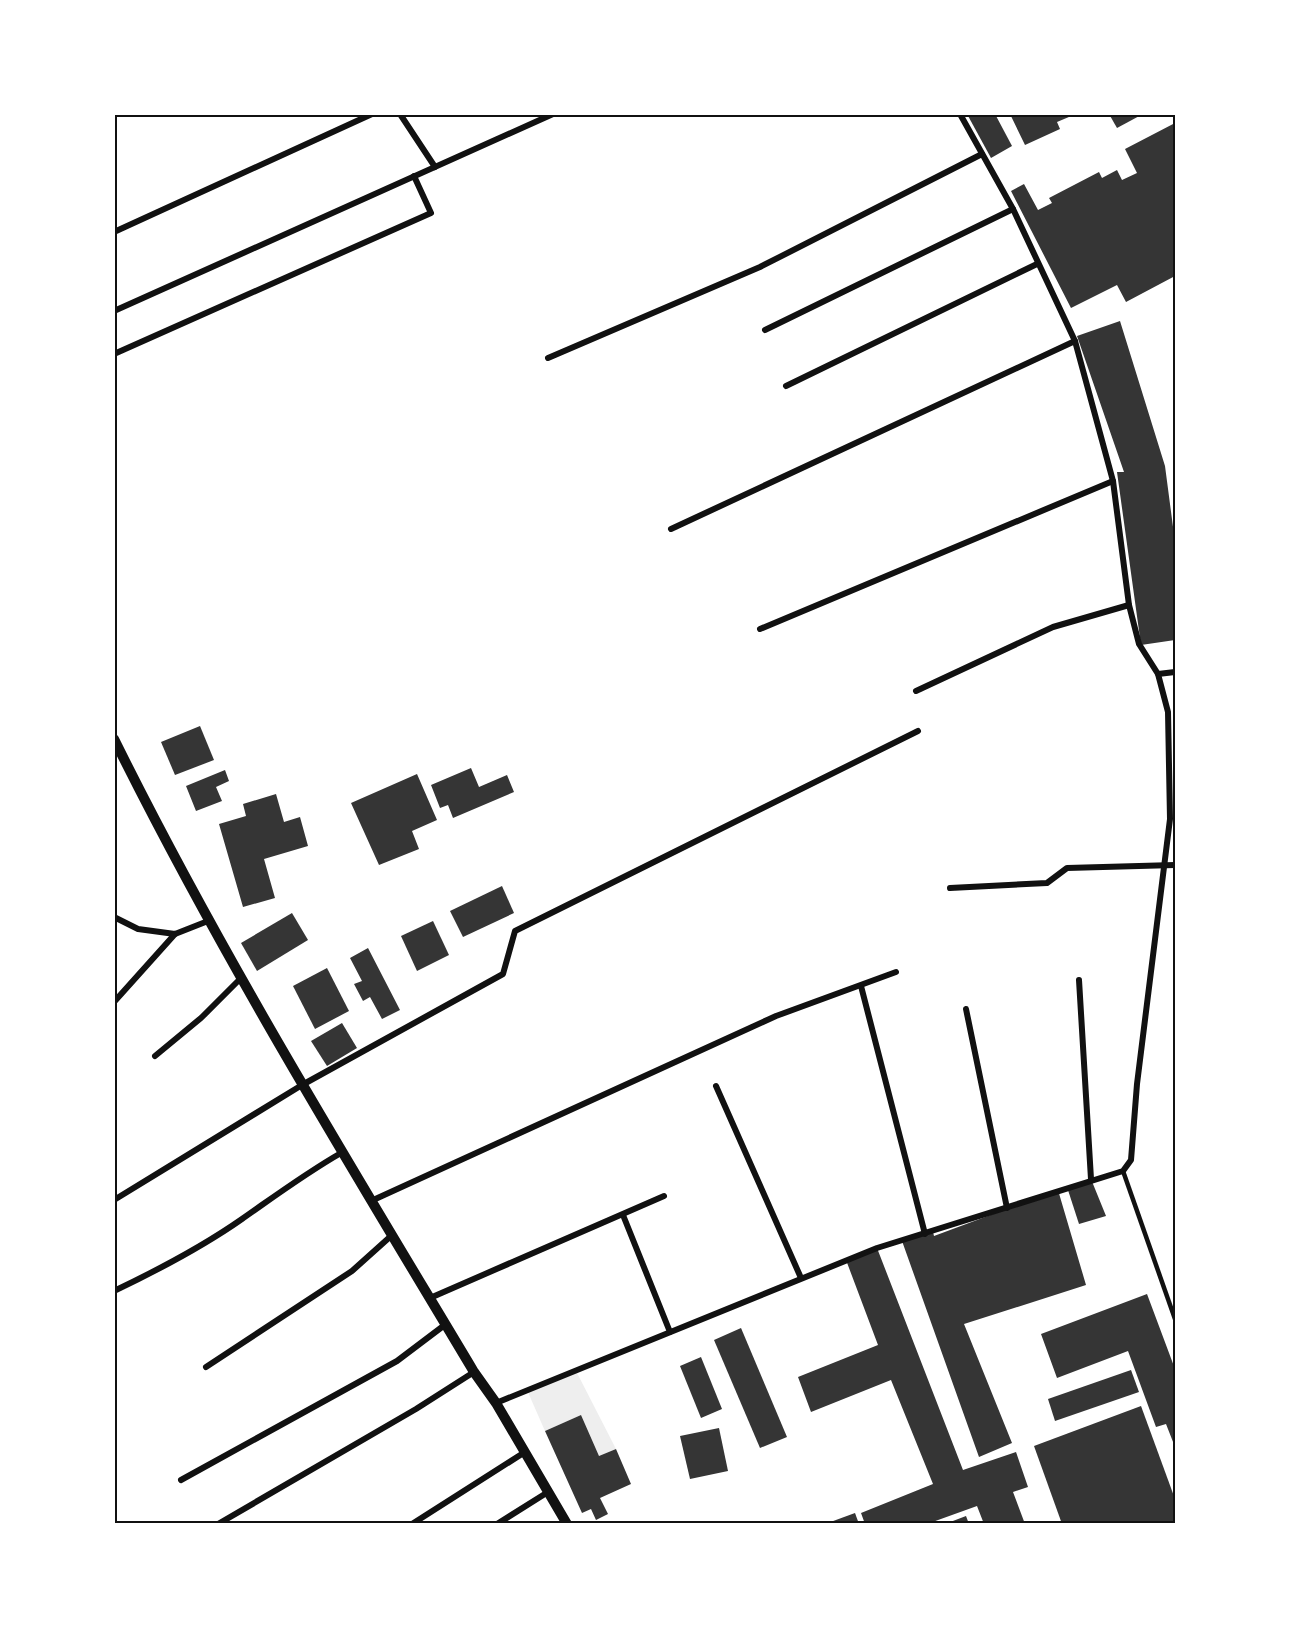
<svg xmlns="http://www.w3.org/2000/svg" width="1289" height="1638" viewBox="0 0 1289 1638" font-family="Overpass,sans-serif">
	<rect width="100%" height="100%" fill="#fff"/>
	<path fill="#eee" d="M575 1369 616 1449 599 1456 581 1415 545 1431 527 1390Z"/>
	<g fill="#353535">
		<path d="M967 114H995L1012 146 991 158Z"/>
		<path d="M1010 114H1076L1057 122 1060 129 1025 145Z"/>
		<path d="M1109 114H1143L1117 128Z"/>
		<path d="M1175 123V276L1126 302 1117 285 1071 308 1011 191 1024 184 1038 210 1052 203 1049 198 1099 172 1102 178 1117 170 1122 180 1137 173 1125 149Z"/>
		<path d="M1120 321 1165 466 1175 542V640L1141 645 1117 472H1124L1077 336Z"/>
		<path d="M200 726 214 760 175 775 161 742Z"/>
		<path d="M471 768 479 787 507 775 514 792 453 818 448 805 440 808 431 785Z"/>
		<path d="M225 770 229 781 216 787 222 801 196 811 186 786Z"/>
		<path d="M417 774 437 820 412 831 419 849 379 865 351 803Z"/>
		<path d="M276 794 284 822 300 817 308 846 264 859 275 898 243 907 219 824 246 816 243 804Z"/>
		<path d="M502 886 514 913 463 937 450 911Z"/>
		<path d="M292 913 308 940 257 971 241 943Z"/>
		<path d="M433 921 449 955 417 971 401 936Z"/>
		<path d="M368 948 400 1010 382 1019 370 997 363 1001 354 984 362 981 350 958Z"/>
		<path d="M327 968 349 1011 315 1029 293 986Z"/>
		<path d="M342 1023 357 1048 327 1066 311 1041Z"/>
		<path d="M1091 1179 1106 1216 1079 1224 1067 1187Z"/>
		<path d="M1058 1190 1086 1285 964 1324 1012 1443 979 1457 902 1241 933 1232 934 1236Z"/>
		<path d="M877 1248 963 1470 1016 1452 1028 1487 1013 1492 1025 1524H984L977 1506 927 1524H865L861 1513 933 1484 891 1380 811 1412 798 1377 878 1345 846 1260Z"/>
		<path d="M1147 1294 1175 1369V1447L1166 1424 1156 1427 1128 1351 1057 1378 1041 1334Z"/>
		<path d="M741 1328 787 1437 760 1448 714 1340Z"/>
		<path d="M701 1357 722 1409 701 1418 680 1366Z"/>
		<path d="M1131 1370 1139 1392 1055 1421 1048 1399Z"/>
		<path d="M1141 1406 1175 1499V1524H1062L1034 1446Z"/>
		<path d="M581 1415 599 1456 616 1449 631 1484 600 1498 608 1514 596 1520 591 1509 582 1513 545 1431Z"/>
		<path d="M719 1428 728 1471 690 1479 680 1436Z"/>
		<path d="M855 1513 859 1524H825Z"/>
		<path d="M966 1516 969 1524H945Z"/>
	</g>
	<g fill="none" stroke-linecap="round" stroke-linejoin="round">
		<path stroke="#111" stroke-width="4.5" d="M1123 1171 1175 1319"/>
		<g stroke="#111" stroke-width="6">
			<path d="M400 114 435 167"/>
			<path d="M114 232 372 114"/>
			<path d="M114 311 553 114"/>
			<path d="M765 330 1013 209"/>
			<path d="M114 354 431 213 414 176"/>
			<path d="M548 358 760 267 982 154"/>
			<path d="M786 386 1037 264"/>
			<path d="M671 529 1075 341"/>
			<path d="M760 629 1113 481"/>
			<path d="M1158 674 1175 672"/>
			<path d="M916 691 1053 627 1129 605"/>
			<path d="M950 888 1047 883 1067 868 1175 865"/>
			<path d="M114 917 138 929 175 934 208 921"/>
			<path d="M1079 980 1091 1179"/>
			<path d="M861 986 925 1234"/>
			<path d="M114 1002 175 934"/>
			<path d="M966 1009 1007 1208"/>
			<path d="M155 1056 201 1018 240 979"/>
			<path d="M716 1086 801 1278"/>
			<path d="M114 1200 302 1085 503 974 515 931 918 731"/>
			<path d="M371 1201 776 1016 896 972"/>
			<path d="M623 1215 670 1332"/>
			<path d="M114 1291C158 1270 202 1247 242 1219 275 1196 306 1173 341 1153"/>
			<path d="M430 1298 664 1196"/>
			<path d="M206 1367 352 1271 391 1236"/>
			<path d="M496 1403 877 1248 1123 1171 1131 1160 1137 1084 1170 819 1168 712 1158 674 1139 644 1129 605 1113 481 1075 341 1013 209 960 114"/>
			<path d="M181 1480 397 1361 446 1324"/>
			<path d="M218 1524 416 1409 474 1372"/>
			<path d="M412 1524 525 1452"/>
			<path d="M497 1524 548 1492"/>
		</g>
		<path stroke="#111" stroke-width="10" d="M114 739C222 957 349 1163 474 1372L496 1403 567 1524"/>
	</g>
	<rect width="1289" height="1638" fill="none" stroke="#ffffff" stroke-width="231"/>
	<rect x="116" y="116" width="1058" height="1406" fill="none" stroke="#111" stroke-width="2"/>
</svg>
